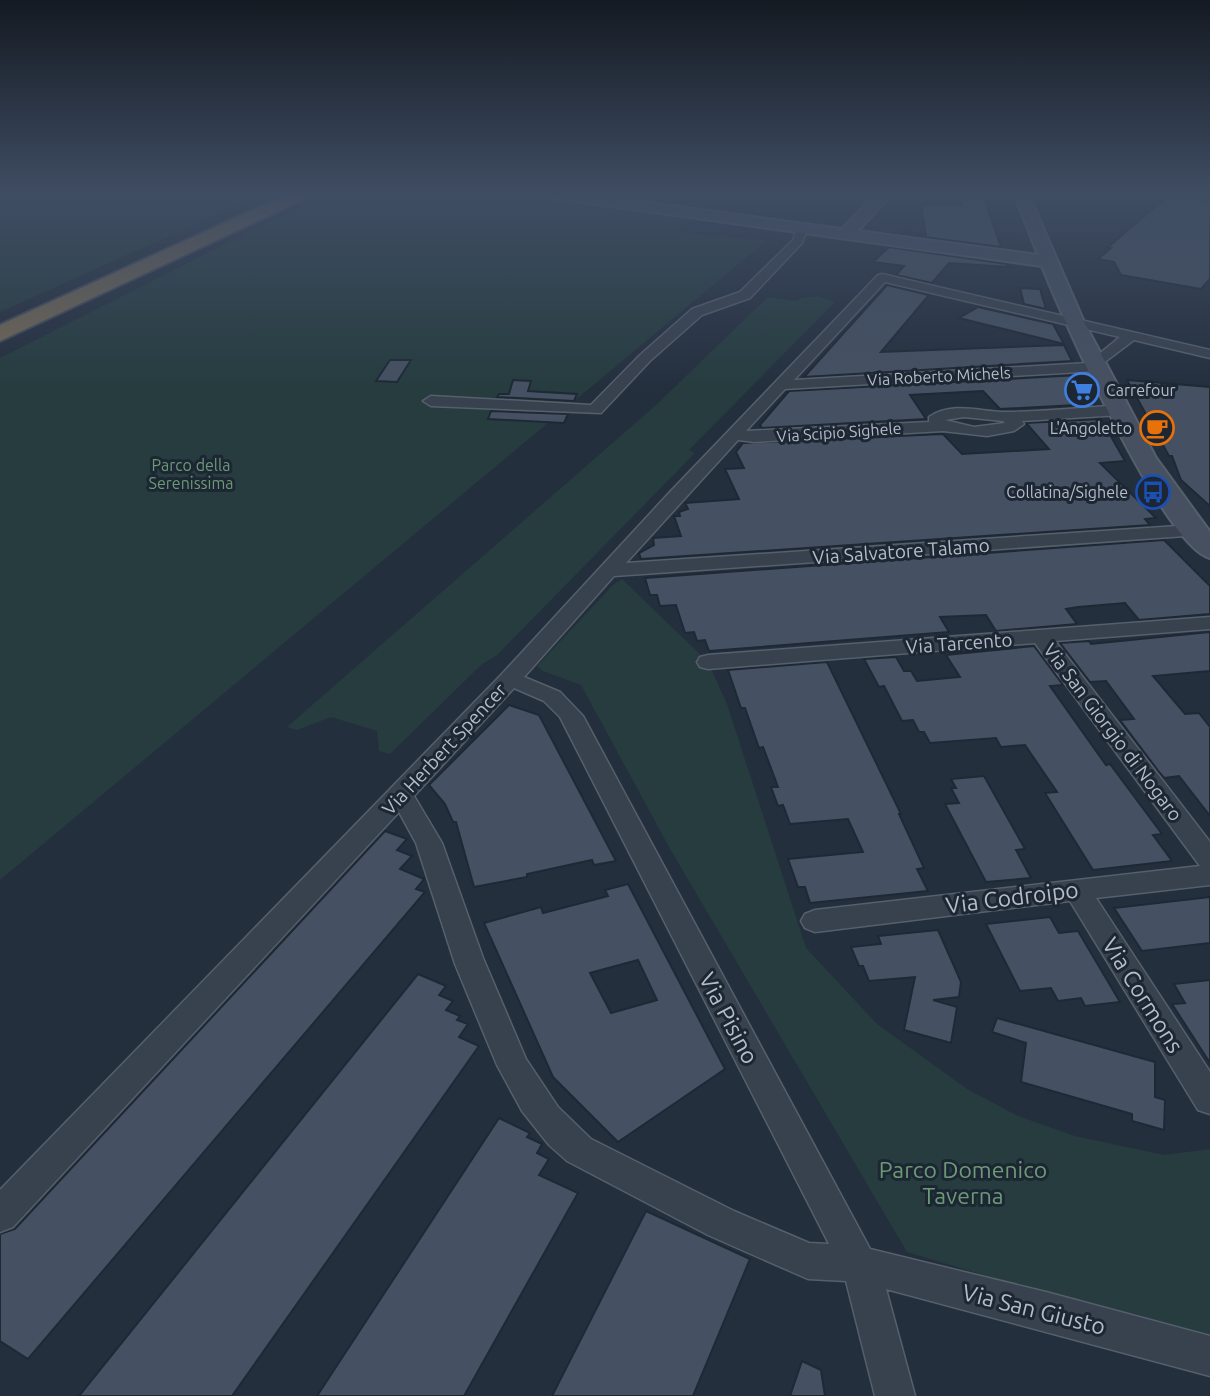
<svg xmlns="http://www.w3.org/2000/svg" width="1210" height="1396" viewBox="0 0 1210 1396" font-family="Ubuntu,sans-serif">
	<rect width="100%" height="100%" fill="#242f3e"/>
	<g fill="#263c3f">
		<path d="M39 193H265L0 312V206Z"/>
		<path d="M326 193H510L695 219 676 232 766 241 0 880V358Z"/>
		<path d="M819 296 835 302 689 450 695 453 497 655 481 665 390 754 379 751 377 731 331 717 297 730 287 727 655 406 768 297 796 301 802 298Z"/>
		<path d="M622 579 708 662 727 704 806 948 877 1024 967 1089 1018 1116 1075 1136 1164 1155 1210 1149V1338L1113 1314 907 1252 669 847 581 685 543 671 537 666 614 584Z"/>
	</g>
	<g fill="#455162" stroke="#1f2835" stroke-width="2" fill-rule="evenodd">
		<path d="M958 193H982L1001 247 902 234 905 232 926 235 921 205H962Z"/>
		<path d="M1169 195 1210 201V279L1201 289 1121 275 1114 262 1098 259 1111 248H1107Z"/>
		<path d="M889 247 1007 264 1008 267 949 263 932 283 896 275 904 266 873 262Z"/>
		<path d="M887 285 929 295 881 352 1064 345 1072 361 804 377Z"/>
		<path d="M1020 288 1040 289 1046 309 1024 304Z"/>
		<path d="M978 307 1053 324 1064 344 959 318Z"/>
		<path d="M390 360H411L397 382 376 381Z"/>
		<path d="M1080 375 1095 404 1000 409 983 391 910 395 926 419 762 428 760 425 789 391Z"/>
		<path d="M513 380 531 381 528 391 577 394 574 401 497 397 499 394H509Z"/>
		<path d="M1127 380 1210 387V506L1181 480 1172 456H1169Z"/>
		<path d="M491 411 568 414 564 423 488 419Z"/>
		<path d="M1101 419 1125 461 1100 463 1156 518 1145 519 1150 525 641 559 639 553 654 545 653 538 681 536 674 516H680L679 512 688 509 685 503 739 499 725 469 744 468 736 452 743 443 943 434 962 454 1049 449 1026 423Z"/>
		<path d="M1164 540 1210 586V614L1139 620 1125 603 1078 607 1066 609 1077 624 996 631 986 615 940 617 949 632 709 651 705 640 697 641 694 632 685 633 676 605 660 606 657 595H650L645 578Z"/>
		<path d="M1210 632V671L1153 676 1185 714 1199 713 1210 727V816L1179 776 1164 778 1159 772 1120 720 1134 719 1106 681 1090 682 1060 643 1089 641 1091 644Z"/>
		<path d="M1034 646 1063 685 1050 686 1106 765 1110 764 1162 834 1153 835 1172 861 1093 870 1045 793 1057 792 1025 745 1001 747 996 738 930 743 924 732H919L913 720 902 721 884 686 879 687 864 659 896 657 904 671H911L917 681 960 677 946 655Z"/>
		<path d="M827 662 901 814H899L924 868 917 869 928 891 810 903 805 887H798L788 859 863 852 848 819 790 824 783 805 778 806 771 787H778L763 747 759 748 745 708H741L728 670Z"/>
		<path d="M509 705 539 715 616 861 594 865 592 860 527 874V877L474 887 456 822H453L445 804 429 785Z"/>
		<path d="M984 776 1025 849 1016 850 1031 878 986 882 945 804 959 803 951 788H956L951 779Z"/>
		<path d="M385 831 407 839 397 850 412 856 400 869 424 879 416 889 425 892 28 1359 0 1341V1234L15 1229Z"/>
		<path d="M628 884 725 1069 618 1142 553 1077 484 923 541 907 543 913 608 896 605 890ZM638 960 657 1000 611 1013 590 973Z"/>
		<path d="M1210 897V943L1142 951 1114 908Z"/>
		<path d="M1050 917 1059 933 1078 931 1120 1002 1085 1006 1081 998 1058 1001 1051 988 1020 991 986 924Z"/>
		<path d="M938 930 961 982 959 997 933 1000 957 1007 951 1043 904 1030 915 977 869 981 863 966H859L851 947 881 944 878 936Z"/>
		<path d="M418 974 446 986 439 995 453 1001 446 1010 460 1016 457 1020 468 1024 459 1037 479 1046 232 1396H79Z"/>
		<path d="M1210 980V1063L1172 1004 1185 1003 1174 984Z"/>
		<path d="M997 1018 1155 1062V1097L1165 1100 1164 1130 1132 1121V1114L1021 1082 1026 1043 992 1032Z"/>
		<path d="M499 1118 530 1133 527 1137 542 1144 537 1153 549 1159 539 1175 578 1193 464 1396H317Z"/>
		<path d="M646 1211 750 1259 693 1396H552Z"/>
		<path d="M802 1361 821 1370 825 1396H790Z"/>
	</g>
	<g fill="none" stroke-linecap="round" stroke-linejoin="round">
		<g stroke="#565f6c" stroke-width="3">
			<g id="street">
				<path d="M798 225 808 227 802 243 750 298 702 315 650 361 601 413 431 406 423 401 431 396 591 405 640 355 692 309 740 292 793 240Z"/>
				<path d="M882 274 1210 350V358L1134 340 1102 364V370L1097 371 785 389 746 431 929 422V417C954 400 983 413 1010 412 1047 411 1084 408 1121 405L1129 410 1121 415 1022 421 1024 424 1014 431 987 436 943 431 754 442 738 440 626 563 1193 525 1202 531 1200 535 614 576 524 677 560 692 583 716 870 1249 1046 1292 1210 1336V1376L886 1289 915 1396H875L846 1281 808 1279 708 1235 567 1161 549 1145 522 1111 497 1065 455 964 416 843 399 812 13 1227 0 1232V1190L501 675 669 493 878 275ZM885 282 1120 337 1088 363 794 380ZM964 417 1003 421 1005 423 974 427 945 420ZM514 688 544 701 560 717 829 1244 809 1243 734 1211 591 1139 558 1107 526 1059 483 958 442 843 414 796Z"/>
				<path d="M1210 617V629L1055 641 1210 842V885L1096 898 1210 1072V1114L1198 1110 1070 901 815 932 805 928 801 921 805 914 815 910 1200 866 1035 643 708 669 700 667 697 662 700 657 708 655Z"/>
			</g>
		</g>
		<g stroke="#565f6c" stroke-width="4">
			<path id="secondary" d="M538 193H576L842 229 877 193H892L858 231 1038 255 1014 193H1028L1084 322 1156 458 1210 532V558C1164 547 1062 317 1042 266L545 197Z"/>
		</g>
		<g stroke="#434c59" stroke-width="4">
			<path id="highway" d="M290 193H312L309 197 0 341V325Z"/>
		</g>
		<use href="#street" fill="#38414e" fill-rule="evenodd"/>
		<use href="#secondary" fill="#465061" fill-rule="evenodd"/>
		<use href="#highway" fill="#746855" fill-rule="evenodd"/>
	</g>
	<linearGradient id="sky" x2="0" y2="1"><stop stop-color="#141a22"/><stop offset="0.5" stop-color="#3f4d63"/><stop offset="1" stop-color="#3f4d63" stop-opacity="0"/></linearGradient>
	<rect width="1210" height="388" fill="url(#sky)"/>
	<defs>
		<g id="supermarket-ring" transform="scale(1.75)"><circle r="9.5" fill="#1d2633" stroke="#3f7fe0" stroke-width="1.5"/><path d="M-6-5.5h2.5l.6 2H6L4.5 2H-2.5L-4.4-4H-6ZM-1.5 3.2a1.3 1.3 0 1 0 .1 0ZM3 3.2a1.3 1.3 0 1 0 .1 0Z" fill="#3f7fe0"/></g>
		<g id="cafe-ring" transform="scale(1.75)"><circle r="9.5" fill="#1d2633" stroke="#e8710a" stroke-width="1.5"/><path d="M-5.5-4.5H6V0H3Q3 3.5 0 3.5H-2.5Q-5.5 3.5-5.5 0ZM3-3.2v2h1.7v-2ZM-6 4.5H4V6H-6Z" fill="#e8710a"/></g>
		<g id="bus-ring" transform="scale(1.75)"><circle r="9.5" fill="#1d2633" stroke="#1a4fb4" stroke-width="1.5"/><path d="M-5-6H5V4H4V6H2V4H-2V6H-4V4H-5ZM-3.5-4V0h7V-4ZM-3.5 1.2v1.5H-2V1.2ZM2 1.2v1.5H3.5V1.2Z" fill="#1a4fb4"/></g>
	</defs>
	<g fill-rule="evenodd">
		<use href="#supermarket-ring" x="1082" y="390"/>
		<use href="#cafe-ring" x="1157" y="428"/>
		<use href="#bus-ring" x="1153" y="492"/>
	</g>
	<g text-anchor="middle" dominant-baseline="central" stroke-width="6" stroke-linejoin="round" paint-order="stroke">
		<g font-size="16" fill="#b4bcc9" stroke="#1d2633">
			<text transform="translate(939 376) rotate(-3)">Via Roberto Michels</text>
			<text transform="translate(839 432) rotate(-4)">Via Scipio Sighele</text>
		</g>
		<g font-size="16" fill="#b4bcc9" stroke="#1d2633" text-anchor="end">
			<text x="1106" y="390" text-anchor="start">Carrefour</text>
			<text x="1132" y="428">L'Angoletto</text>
			<text x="1128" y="492">Collatina/Sighele</text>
		</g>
		<g font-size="16" fill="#6b9a76" stroke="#1d2633">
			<text x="191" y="465">Parco della<tspan x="191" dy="18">Serenissima</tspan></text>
		</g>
		<g font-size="19" fill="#b4bcc9" stroke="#1d2633">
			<text transform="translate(901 551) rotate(-4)">Via Salvatore Talamo</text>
			<text transform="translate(959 643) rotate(-4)">Via Tarcento</text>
			<text transform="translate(1113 732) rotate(53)">Via San Giorgio di Nogaro</text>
			<text transform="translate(444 749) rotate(-47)">Via Herbert Spencer</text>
		</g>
		<g font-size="23" fill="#b4bcc9" stroke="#1d2633">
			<text transform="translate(1012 897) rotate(-7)">Via Codroipo</text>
			<text transform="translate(1143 995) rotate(58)">Via Cormons</text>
			<text transform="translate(729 1018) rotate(62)">Via Pisino</text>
			<text transform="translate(1034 1309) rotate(14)">Via San Giusto</text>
		</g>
		<g font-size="23" fill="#6b9a76" stroke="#1d2633">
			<text x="963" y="1169">Parco Domenico<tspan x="963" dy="26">Taverna</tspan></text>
		</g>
	</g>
</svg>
